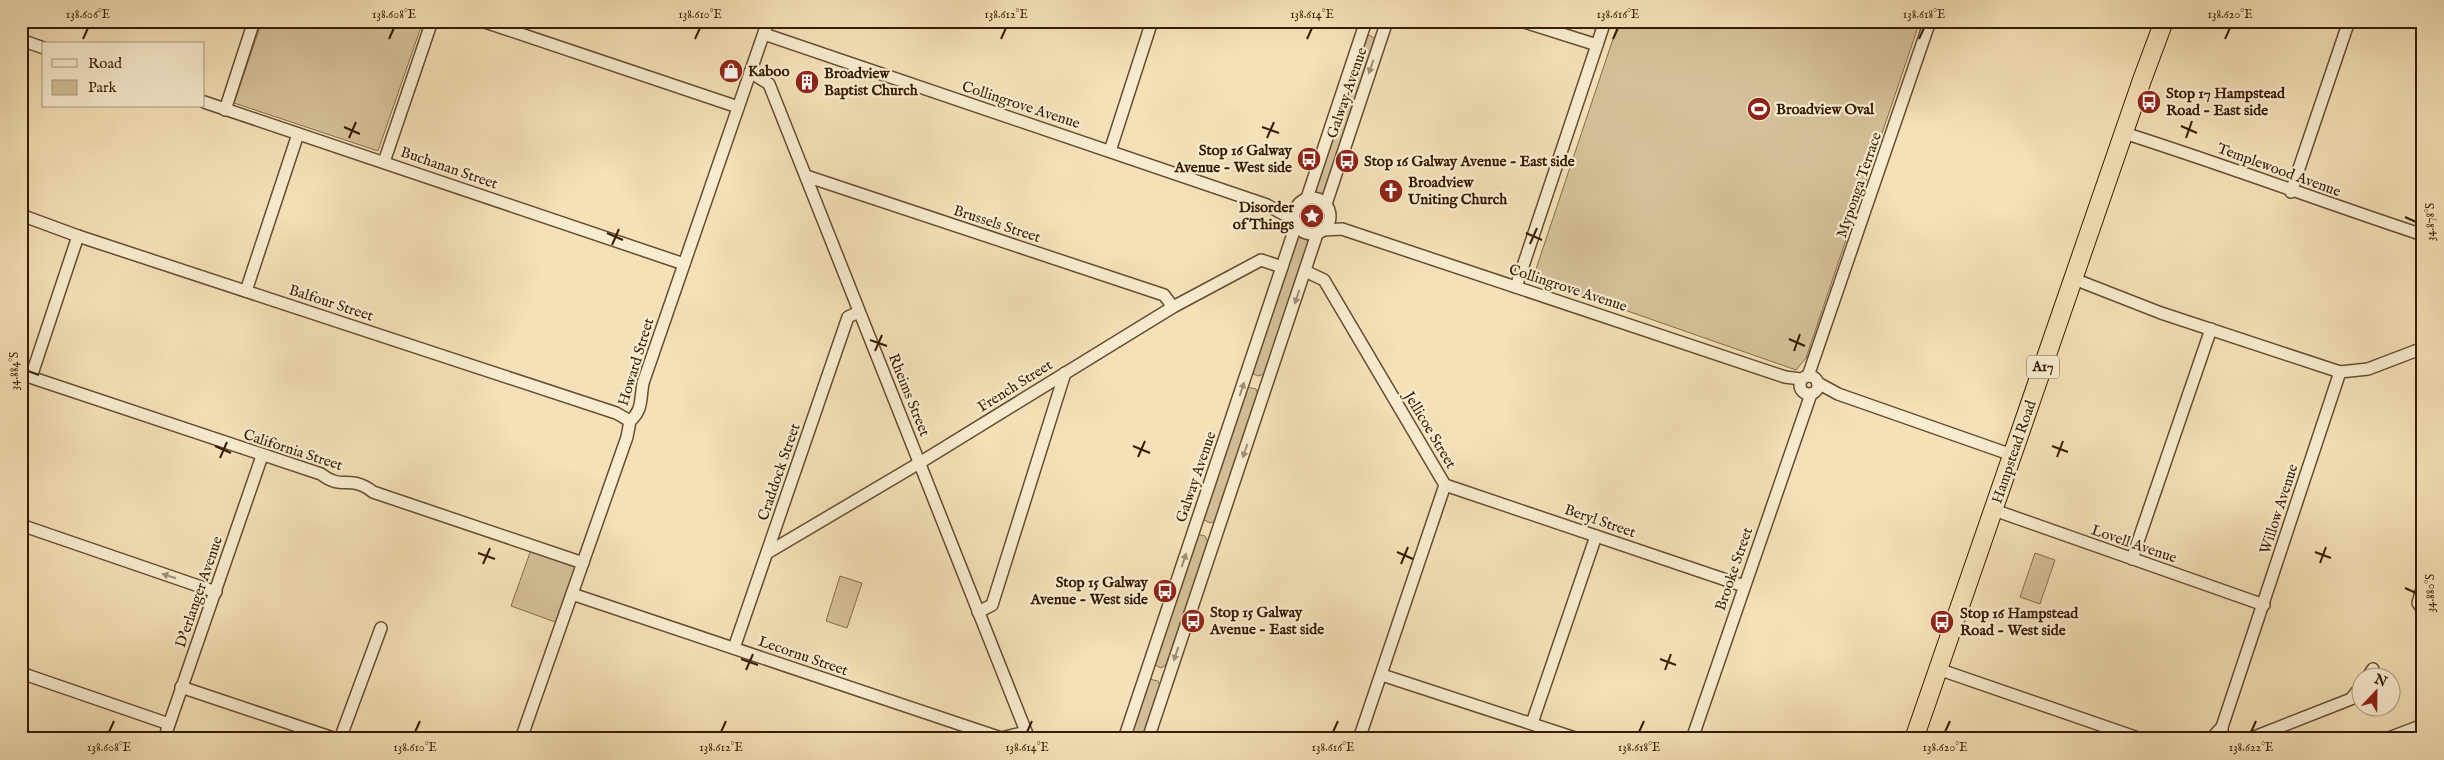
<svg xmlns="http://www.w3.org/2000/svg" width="2444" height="760" viewBox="0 0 2444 760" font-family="'IM FELL English',serif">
	<rect width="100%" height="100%" fill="#f4e1b7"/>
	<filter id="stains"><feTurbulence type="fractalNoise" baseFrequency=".004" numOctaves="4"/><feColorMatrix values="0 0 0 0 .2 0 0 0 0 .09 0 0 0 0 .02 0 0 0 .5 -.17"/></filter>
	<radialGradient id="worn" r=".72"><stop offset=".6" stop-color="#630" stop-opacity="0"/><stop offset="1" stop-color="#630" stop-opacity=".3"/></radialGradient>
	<g fill="#d4c098" stroke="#866e4e">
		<path d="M262 21H423L378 151 234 103Z"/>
		<path d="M1619 21H1920L1806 358 1796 370 1533 278Z"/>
		<path d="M1367 34 1376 39 1324 196 1312 192Z"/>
		<circle cx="1312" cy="216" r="14"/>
		<path d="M1296 236 1309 241 1264 374 1258 376 1251 373Z"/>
		<path d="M1247 387 1256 389 1258 394 1215 521 1210 523 1202 519Z"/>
		<path d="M1197 534 1205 536 1208 542 1166 665 1161 668 1153 664Z"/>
		<path d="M532 547 579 563 558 623 511 606Z"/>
		<path d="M2035 553 2055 560 2040 604 2020 597Z"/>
		<path d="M840 576 862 583 847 628 826 621Z"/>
		<path d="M1149 679 1158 681 1160 686 1142 739H1127Z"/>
	</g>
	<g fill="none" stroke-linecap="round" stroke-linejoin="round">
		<g stroke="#664d30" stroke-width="14">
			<g id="minor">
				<path d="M482 21 738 107"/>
				<path d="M1521 21 1597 45"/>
				<path d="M1591 21 1604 25"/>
				<path d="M764 34 1267 205 1294 220"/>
				<path d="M21 40 44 48"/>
				<path d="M750 72 769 84 1029 739"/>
				<path d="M204 102 684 264"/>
				<path d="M225 110 254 21"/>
				<path d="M2124 133C2225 165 2323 202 2423 235"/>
				<path d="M1110 151 1152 21"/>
				<path d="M384 162 432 21"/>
				<path d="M806 176 1164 295 1173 307"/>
				<path d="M2291 192 2349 21"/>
				<circle cx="1312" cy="216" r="18"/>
				<path d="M1307 198 1366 21"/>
				<path d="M1326 204 1387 21"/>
				<path d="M21 215 78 236 616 413 630 421"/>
				<path d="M1323 230 1342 229 1785 377 1801 379"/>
				<path d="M1305 271 1324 280 1445 485 1359 739"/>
				<path d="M2074 279 2161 313 2340 372"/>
				<path d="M1516 287 1605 21"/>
				<path d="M246 291 298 134"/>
				<path d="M21 374 321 474C342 491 351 474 373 492L583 563"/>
				<circle cx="1809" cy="385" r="9"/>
				<path d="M1808 376 1930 21"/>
				<path d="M31 377 78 236"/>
				<path d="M1818 383 1838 394 2012 455"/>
				<path d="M1445 485 1744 586"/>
				<path d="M1994 510 2264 605"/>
				<path d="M21 525 216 592"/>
				<path d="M767 553 921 462 1173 307 1261 260 1282 267"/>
				<path d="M2132 559 2211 329"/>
				<path d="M2423 585 2418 603 2423 610"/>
				<path d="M572 594 1001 738 1026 732"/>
				<path d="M978 612 992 605 1065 373"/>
				<path d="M734 648 848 317 859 312"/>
				<path d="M1938 669 2141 739"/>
				<path d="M21 673 169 724"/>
				<path d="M1382 675 1578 739"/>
				<path d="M2367 678 2373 669"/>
				<path d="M181 687 336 739"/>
				<path d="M1532 723 1596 536"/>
				<path d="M164 739 262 456"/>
				<path d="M340 739 381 628"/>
				<path d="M521 739 627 437 630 421C643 410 640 399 643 383L768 21"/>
				<path d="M1124 739 1296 225"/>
				<path d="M1148 739 1317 234"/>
				<path d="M1692 739 1811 394"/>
				<path d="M2211 739 2222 727"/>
				<path d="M2222 739V727L2340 372 2368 369 2423 348"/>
				<path d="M2249 739 2351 699 2362 685"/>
				<path d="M2386 739 2423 725"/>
			</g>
		</g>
		<g stroke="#371c03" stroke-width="20">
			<path id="highway" d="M1914 739 2142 80 2164 21"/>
		</g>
		<use href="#minor" stroke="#f8ecd0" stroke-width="11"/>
		<use href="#highway" stroke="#f4e1b7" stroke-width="18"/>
	</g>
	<defs><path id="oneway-solid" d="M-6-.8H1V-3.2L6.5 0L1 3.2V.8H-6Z" transform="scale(1.25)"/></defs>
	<g fill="#a18e74">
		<use href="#oneway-solid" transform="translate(1371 67) rotate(109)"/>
		<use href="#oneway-solid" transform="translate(1297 297) rotate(108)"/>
		<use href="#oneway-solid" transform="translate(1242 389) rotate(-71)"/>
		<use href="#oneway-solid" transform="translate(1245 451) rotate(109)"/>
		<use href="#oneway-solid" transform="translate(1184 560) rotate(-71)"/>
		<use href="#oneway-solid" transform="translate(169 576) rotate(-162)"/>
		<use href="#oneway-solid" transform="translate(1176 654) rotate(109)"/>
	</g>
	<path fill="none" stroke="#371c03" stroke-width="2" d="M83 39 88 28M389 39 394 28M695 39 700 28M1001 39 1006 28M1307 39 1312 28M1613 39 1618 28M1919 39 1924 28M2225 39 2230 28M2181 126 2197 133M344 127 360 134M1262 127 1279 133M349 138 356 122M1267 138 1274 122M2186 138 2192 121M2405 217 2416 222M607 233 623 240M1526 233 1542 240M1530 244 1537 228M612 245 619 229M1789 339 1805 346M870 340 887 346M875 351 882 335M1794 351 1800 334M28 371 39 375M215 446 231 453M1133 446 1150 453M2052 446 2068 452M1138 457 1145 441M2057 457 2063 441M220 458 227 442M1397 552 1413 559M2315 552 2331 558M478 553 495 559M2320 563 2326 547M483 564 490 548M1401 564 1408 547M2405 588 2416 593M741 659 758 665M1660 659 1676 665M746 670 753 654M1665 670 1671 654M109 732 114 721M415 732 420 721M721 732 726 721M1027 732 1032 721M1333 732 1338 721M1639 732 1644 721M1945 732 1950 721M2251 732 2256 721"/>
	<defs>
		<g id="shop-disc" transform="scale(1.25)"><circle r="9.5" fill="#8f2418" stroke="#f8ecd0"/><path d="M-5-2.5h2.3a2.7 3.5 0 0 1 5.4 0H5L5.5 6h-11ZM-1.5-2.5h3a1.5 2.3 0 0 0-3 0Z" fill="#fff"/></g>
		<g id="building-disc" transform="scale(1.25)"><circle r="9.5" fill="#8f2418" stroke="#f8ecd0"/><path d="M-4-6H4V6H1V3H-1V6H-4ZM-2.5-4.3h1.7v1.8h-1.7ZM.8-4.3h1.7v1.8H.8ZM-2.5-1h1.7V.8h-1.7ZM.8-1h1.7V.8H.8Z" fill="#fff"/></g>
		<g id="bus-disc" transform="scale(1.25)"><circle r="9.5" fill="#8f2418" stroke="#f8ecd0"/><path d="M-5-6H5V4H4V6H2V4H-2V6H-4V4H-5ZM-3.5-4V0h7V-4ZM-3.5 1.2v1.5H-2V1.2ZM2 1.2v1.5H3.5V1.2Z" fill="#fff"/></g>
		<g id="stadium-disc" transform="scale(1.25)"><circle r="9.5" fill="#8f2418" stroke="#f8ecd0"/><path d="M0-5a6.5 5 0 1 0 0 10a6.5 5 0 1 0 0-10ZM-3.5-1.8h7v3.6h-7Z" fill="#fff"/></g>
		<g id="church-disc" transform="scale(1.25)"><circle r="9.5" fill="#8f2418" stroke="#f8ecd0"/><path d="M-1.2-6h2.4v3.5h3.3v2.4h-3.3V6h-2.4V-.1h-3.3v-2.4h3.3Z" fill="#fff"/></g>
		<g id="sight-disc" transform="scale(1.25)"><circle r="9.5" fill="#8f2418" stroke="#f8ecd0"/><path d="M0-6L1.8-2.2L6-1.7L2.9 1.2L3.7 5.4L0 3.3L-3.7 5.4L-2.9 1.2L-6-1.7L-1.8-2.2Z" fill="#fff"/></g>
	</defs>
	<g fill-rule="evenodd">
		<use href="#shop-disc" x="731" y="71"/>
		<use href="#building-disc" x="807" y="82"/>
		<use href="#bus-disc" x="2149" y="102"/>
		<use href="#stadium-disc" x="1759" y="109"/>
		<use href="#bus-disc" x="1309" y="159"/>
		<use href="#bus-disc" x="1347" y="161"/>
		<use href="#church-disc" x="1391" y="191"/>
		<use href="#sight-disc" x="1312" y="216"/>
		<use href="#bus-disc" x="1165" y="591"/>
		<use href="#bus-disc" x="1193" y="621"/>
		<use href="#bus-disc" x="1942" y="622"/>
	</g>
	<g text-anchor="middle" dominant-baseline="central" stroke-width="4.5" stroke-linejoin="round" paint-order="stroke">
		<rect fill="#f8ecd0" stroke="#715a40" stroke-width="1" x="2027" y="355.5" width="32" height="23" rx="4"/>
		<g font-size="14" font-weight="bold" fill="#371c03">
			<text x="2043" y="367">A17</text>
		</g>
		<g font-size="15" font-weight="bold" fill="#371c03" stroke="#f8ecd0" text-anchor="start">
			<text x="748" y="71">Kaboo</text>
			<text x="824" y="73">Broadview<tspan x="824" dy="17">Baptist Church</tspan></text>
			<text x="2166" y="93">Stop 17 Hampstead<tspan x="2166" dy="17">Road - East side</tspan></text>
			<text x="1776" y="109">Broadview Oval</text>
			<text x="1292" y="150" text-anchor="end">Stop 16 Galway<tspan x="1292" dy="17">Avenue - West side</tspan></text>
			<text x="1364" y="161">Stop 16 Galway Avenue - East side</text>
			<text x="1408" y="182">Broadview<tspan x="1408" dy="17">Uniting Church</tspan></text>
			<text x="1294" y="207" text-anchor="end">Disorder<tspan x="1294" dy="17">of Things</tspan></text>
			<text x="1148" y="582" text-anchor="end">Stop 15 Galway<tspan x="1148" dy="17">Avenue - West side</tspan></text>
			<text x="1210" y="612">Stop 15 Galway<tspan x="1210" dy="17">Avenue - East side</tspan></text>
			<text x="1960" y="613">Stop 16 Hampstead<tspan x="1960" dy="17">Road - West side</tspan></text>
		</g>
		<g font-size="15" fill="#371c03" stroke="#f8ecd0">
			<text transform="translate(1347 93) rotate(-71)">Galway Avenue</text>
			<text transform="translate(1021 105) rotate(18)">Collingrove Avenue</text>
			<text transform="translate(449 168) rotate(19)">Buchanan Street</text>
			<text transform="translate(2279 170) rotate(20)">Templewood Avenue</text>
			<text transform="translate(1859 185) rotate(-71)">Myponga Terrace</text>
			<text transform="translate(997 224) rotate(18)">Brussels Street</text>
			<text transform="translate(1568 288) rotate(18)">Collingrove Avenue</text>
			<text transform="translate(331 303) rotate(18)">Balfour Street</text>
			<text transform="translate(636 362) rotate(-73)">Howard Street</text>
			<text transform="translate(1015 386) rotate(-32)">French Street</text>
			<text transform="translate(909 395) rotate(68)">Rheims Street</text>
			<text transform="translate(1430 430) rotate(59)">Jellicoe Street</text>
			<text transform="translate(293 450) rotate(18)">California Street</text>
			<text transform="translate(2014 452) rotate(-71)">Hampstead Road</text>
			<text transform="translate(779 472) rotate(-71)">Craddock Street</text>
			<text transform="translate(1196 477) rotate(-71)">Galway Avenue</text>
			<text transform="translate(2279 509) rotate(-72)">Willow Avenue</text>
			<text transform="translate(1600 521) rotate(19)">Beryl Street</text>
			<text transform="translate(2134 544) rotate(19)">Lovell Avenue</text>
			<text transform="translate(1734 569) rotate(-71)">Brooke Street</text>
			<text transform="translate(199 592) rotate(-71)">D'erlanger Avenue</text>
			<text transform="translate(803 656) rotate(19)">Lecornu Street</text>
		</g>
	</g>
	<rect width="2444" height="760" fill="none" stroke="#f4e1b7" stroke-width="55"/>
	<rect x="42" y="42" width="162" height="65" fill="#f8ecd0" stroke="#ab997e"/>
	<rect x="52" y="59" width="25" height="8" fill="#f8ecd0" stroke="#ab997e"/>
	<text x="88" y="68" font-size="15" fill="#371c03">Road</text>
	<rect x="52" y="80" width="25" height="15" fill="#d4c098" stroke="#ab997e"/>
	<text x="88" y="92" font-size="15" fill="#371c03">Park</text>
	<g transform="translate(2376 692) rotate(22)"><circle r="24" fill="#f8ecd0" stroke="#ab997e"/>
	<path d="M0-4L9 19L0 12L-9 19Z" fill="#8f2418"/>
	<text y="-8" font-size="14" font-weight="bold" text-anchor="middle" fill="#371c03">N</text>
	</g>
	<rect x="28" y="28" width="2388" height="704" fill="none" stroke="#371c03" stroke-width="2"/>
	<g font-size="12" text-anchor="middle" fill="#371c03">
		<text x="88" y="18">138.606°E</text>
		<text x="394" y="18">138.608°E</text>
		<text x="700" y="18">138.610°E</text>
		<text x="1006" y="18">138.612°E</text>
		<text x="1312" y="18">138.614°E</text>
		<text x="1618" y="18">138.616°E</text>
		<text x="1924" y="18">138.618°E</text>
		<text x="2230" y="18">138.620°E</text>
		<text transform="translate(2430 222) rotate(-90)" y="4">34.878°S</text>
		<text transform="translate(14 371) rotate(-90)" y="4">34.884°S</text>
		<text transform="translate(2430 593) rotate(-90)" y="4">34.880°S</text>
		<text x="109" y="751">138.608°E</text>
		<text x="415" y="751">138.610°E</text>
		<text x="721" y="751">138.612°E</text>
		<text x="1027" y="751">138.614°E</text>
		<text x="1333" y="751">138.616°E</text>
		<text x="1639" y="751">138.618°E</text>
		<text x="1945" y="751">138.620°E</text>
		<text x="2251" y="751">138.622°E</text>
	</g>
	<rect width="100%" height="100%" filter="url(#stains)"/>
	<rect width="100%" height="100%" fill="url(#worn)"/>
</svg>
